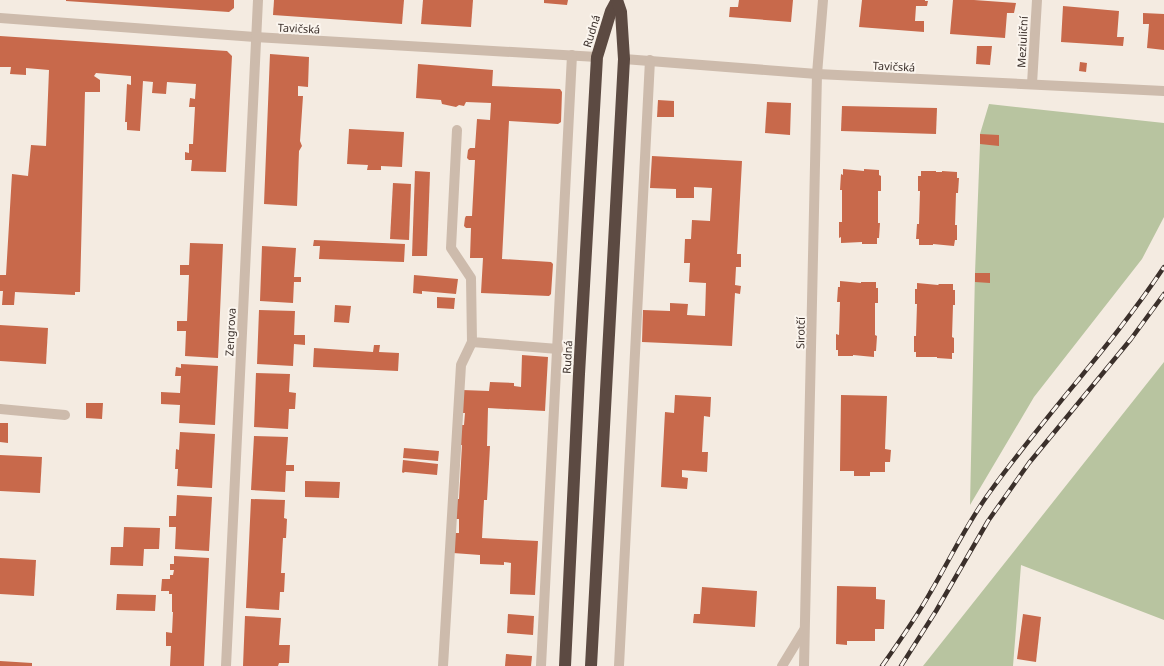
<svg xmlns="http://www.w3.org/2000/svg" width="1164" height="666" viewBox="0 0 1164 666" font-family="'Noto Sans',sans-serif">
	<rect width="100%" height="100%" fill="#f4ebe1"/>
	<g fill="#b8c4a0">
		<path d="M989 104 1164 123V217L1142 259 1034 397 970 505 975 273 980 144V134Z"/>
		<path d="M1164 362V620L1021 565 1013 666H923Z"/>
	</g>
	<g fill="#c8694b">
		<path d="M66 0H234V8L229 12 66 1Z"/>
		<path d="M274 0H404L402 24 273 15Z"/>
		<path d="M423 0H473L471 27 421 24Z"/>
		<path d="M544 0H568L567 5 544 3Z"/>
		<path d="M739 0H793L791 22 729 17 730 7H738Z"/>
		<path d="M862 0H925V1H928L927 6H916L915 21H924V32L859 27Z"/>
		<path d="M953 0H974L1016 3 1014 13H1007L1005 38 950 34Z"/>
		<path d="M1063 6 1119 11 1117 37H1124L1123 46 1061 42Z"/>
		<path d="M1143 13 1164 14V50L1147 48 1149 24H1143Z"/>
		<path d="M0 36 227 51 232 56 226 172 191 171 192 160H185V152L189 153V144H193L195 107H189L190 98 195 99 196 84 167 82 166 94 152 93 153 82 143 81 140 131 127 130V122H125L127 84 131 85V76L96 73 94 76 100 80V92H85L80 292H75V295L15 292 14 305H2L3 291H0V275H6L12 174 28 176 31 145 46 146 49 70 26 68V75L10 74 11 67H0Z"/>
		<path d="M977 46H992L990 65 976 64Z"/>
		<path d="M270 54 309 57 308 87 298 86V96H303L300 141 302 146 299 151 297 206 264 204Z"/>
		<path d="M1080 62 1087 63 1086 72 1079 71Z"/>
		<path d="M418 64 493 70 492 86 560 89 562 92 561 122 558 124 509 121 502 259 551 262 553 264 551 294 549 296 481 293 483 258H470L471 228H466L464 226 465 218 466 216H472L475 160H469L467 158 468 150 470 148H475L477 119 490 120 491 103 466 102 464 106 459 105 456 107 442 104 441 100 416 98Z"/>
		<path d="M658 100 674 101V117H657Z"/>
		<path d="M767 102 791 103 790 135 765 133Z"/>
		<path d="M842 106 937 108 936 134 841 131Z"/>
		<path d="M349 129 404 132 402 167 381 166V170H367L368 165 347 164Z"/>
		<path d="M980 134 999 135V146L980 144Z"/>
		<path d="M652 156 742 161 737 254H741V267H736L735 285 741 286 740 294 735 293 732 346 642 342 643 310 670 311V303L688 304 687 315 705 316 706 283 689 282 690 263H684L685 239H691L692 220 710 221 712 188 694 187V198H676V189L650 188Z"/>
		<path d="M843 169 864 171V169L879 170V175L881 176V191H878V223H880L879 238H877V244H862V242L841 243V237L839 238V222H842V190H840L841 174 843 175Z"/>
		<path d="M415 171 430 172 427 256H412Z"/>
		<path d="M921 171H936V172H942V171L957 172V178H959L958 193H956L955 225H957V240H955L954 246 933 244V245H919V239H916L917 224H919L920 191H918V176H921Z"/>
		<path d="M393 183 411 184 409 240 390 239Z"/>
		<path d="M314 240 405 244 404 262 319 259 320 246H313Z"/>
		<path d="M190 243 223 244 218 358 185 356 186 331H177V321H187L189 275H180V265H189Z"/>
		<path d="M262 246 296 248 294 277H301V282H294L293 303 260 301Z"/>
		<path d="M975 273H990V283L975 282Z"/>
		<path d="M414 275 458 279 456 294 422 291V294L413 293Z"/>
		<path d="M840 281 861 283V282H876V288H878V303H875V335L877 336 876 351H874V357L853 355V356H838V350H836V334L839 335 840 302H837L838 287H840Z"/>
		<path d="M917 283 938 285 939 284H953V290H955V305H953L952 337 954 338V353H952V359L937 358V357H916V352H914V336H916L917 304H915V289H917Z"/>
		<path d="M437 297 455 298 454 309 437 308Z"/>
		<path d="M335 305 351 306 349 323 334 322Z"/>
		<path d="M259 310 295 311 294 335H305V345L294 344 293 366 257 364Z"/>
		<path d="M0 325 48 328 46 364 0 361Z"/>
		<path d="M374 345H380L379 352 399 353 398 371 313 367 314 348 373 352Z"/>
		<path d="M522 355 548 357 545 411 488 408 487 446H490L487 500H484L482 538 538 541 535 595 510 594 511 563 504 562V565L480 564V555L453 553 454 533H459V519H455L456 499H459L462 445H459L460 425H464L465 413H461L462 390 489 391 490 382 514 383V386L521 387Z"/>
		<path d="M181 364 218 366 215 425 179 423 180 405 161 404V392L180 393 181 376H175L176 367 181 368Z"/>
		<path d="M256 373 290 374 289 392 296 393 295 409H289L288 429 254 427Z"/>
		<path d="M675 395 711 397 710 417 704 416 702 452H708L707 472 682 470V477L688 478 687 489 661 487 665 412 674 413Z"/>
		<path d="M841 395 887 396 885 449 891 450 890 462H885V472H870V476H854V471H840Z"/>
		<path d="M86 403H103L102 419 86 418Z"/>
		<path d="M0 423H8V443L0 442Z"/>
		<path d="M180 432 215 434 212 488 177 486 178 469H175L176 449 179 450Z"/>
		<path d="M254 436 288 437 286 465H294V471H286L285 492 251 490Z"/>
		<path d="M404 448 439 451 438 461 403 458Z"/>
		<path d="M0 455 42 457 40 493 0 491Z"/>
		<path d="M403 460 438 464 437 475 405 472 403 473 402 472Z"/>
		<path d="M305 481 340 482 339 498 305 497Z"/>
		<path d="M177 495 212 497 209 551 175 549 176 527H169V516H176Z"/>
		<path d="M251 499 285 500 284 518 287 519 286 538H283L281 573H285L284 592H280L279 610 246 608Z"/>
		<path d="M124 527 160 528 159 549H144L143 566 110 565 111 547H123Z"/>
		<path d="M174 556 209 558 204 666H170L171 646H166V632L172 633 173 612H172V594H169V591H161L162 579H170V575H173L174 570H170V564H174Z"/>
		<path d="M0 558 36 560 34 596 0 594Z"/>
		<path d="M837 586 876 587V599L885 600 884 629H875V641H847V645L836 644Z"/>
		<path d="M702 587 757 591 755 627 693 623 694 614H700Z"/>
		<path d="M117 594 156 595 155 611 116 610Z"/>
		<path d="M508 614 534 616 533 635 507 633Z"/>
		<path d="M1023 614 1041 617 1036 662 1017 659Z"/>
		<path d="M245 616 281 618 279 645H290L289 663H279L278 666H243Z"/>
		<path d="M506 654 532 656 531 666H505Z"/>
		<path d="M0 661 32 663V666H0Z"/>
	</g>
	<g fill="none" stroke-linecap="round" stroke-linejoin="round">
		<g stroke="#cdbbac" stroke-width="10">
			<path d="M0 18 255 37 597 57"/>
			<path d="M624 59 817 74 1164 91"/>
			<path d="M1032 84 1037 0"/>
			<path d="M457 130 451 248 471 278 472 342 558 349"/>
			<path d="M0 409 65 415"/>
			<path d="M226 666 258 0"/>
			<path d="M443 666 461 365 472 342"/>
			<path d="M541 666 572 55"/>
			<path d="M619 666 650 60"/>
			<path d="M782 666 804 630"/>
			<path d="M804 666 817 74 823 0"/>
		</g>
		<g stroke="#5c4a42" stroke-width="12">
			<path d="M565 666 579 374 597 57 611 11 617 0"/>
			<path d="M591 666 624 59 621 12 617 0"/>
		</g>
		<g stroke="#3b302b" stroke-width="4.5">
			<g id="rail">
				<path d="M882 666C899 642 916 618 930 593 949 561 965 527 987 496 1043 417 1111 347 1164 267"/>
				<path d="M901 666 936 611 988 521 1029 463 1131 339 1164 294"/>
			</g>
		</g>
		<use href="#rail" stroke="#fbf5ee" stroke-width="3" stroke-dasharray="9" stroke-linecap="butt"/>
	</g>
	<g text-anchor="middle" dominant-baseline="central" stroke-width="4" stroke-linejoin="round" paint-order="stroke">
		<g font-size="11" fill="#3b302b" stroke="#fbf5ee">
			<text transform="translate(299 28) rotate(3)">Tavičská</text>
			<text transform="translate(591 31) rotate(-73)">Rudná</text>
			<text transform="translate(1022 42) rotate(-87)">Meziuliční</text>
			<text transform="translate(894 66) rotate(3)">Tavičská</text>
			<text transform="translate(230 332) rotate(-87)">Zengrova</text>
			<text transform="translate(800 333) rotate(-89)">Sirotčí</text>
			<text transform="translate(567 357) rotate(-87)">Rudná</text>
		</g>
	</g>
</svg>
